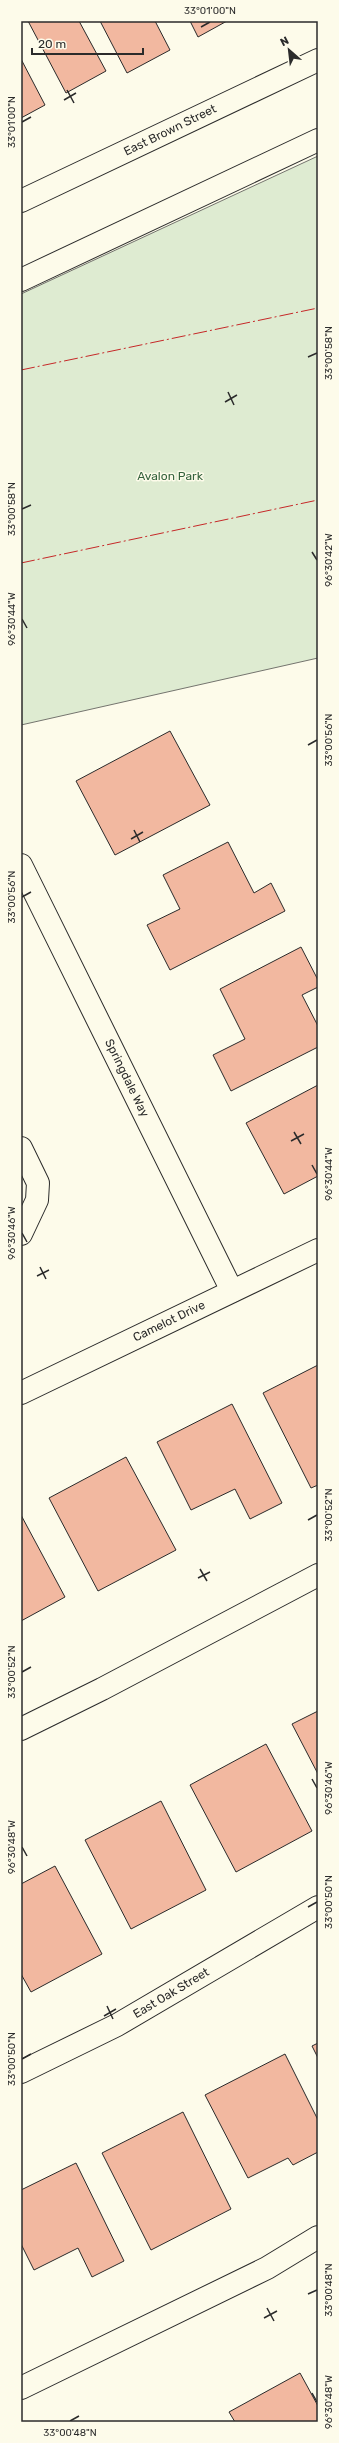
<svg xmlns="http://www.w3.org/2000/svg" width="339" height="2443" viewBox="0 0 339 2443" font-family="Rubik,sans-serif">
	<rect width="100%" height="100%" fill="#fdfbea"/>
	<path fill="#deebd1" stroke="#74746e" d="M318 156V658L21 725V294Z"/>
	<g fill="#f2b8a0" stroke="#2b2b2b">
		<path d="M28 21H79L106 71 66 93Z"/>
		<path d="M100 21H155L170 50 127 73Z"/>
		<path d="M190 21H227L198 37Z"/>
		<path d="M21 59 45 105 21 118Z"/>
		<path d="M170 731 210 805 115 855 76 781Z"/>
		<path d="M228 842 254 893 271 883 285 911 170 970 147 925 180 909 163 875Z"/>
		<path d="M301 947 318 980V987L302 995 318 1026V1047L231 1091 213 1055 245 1039 220 989Z"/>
		<path d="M318 1085V1176L284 1194 246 1123Z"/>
		<path d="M318 1365V1485L311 1488 263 1393Z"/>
		<path d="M232 1404 282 1503 250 1519 235 1489 191 1510 157 1442Z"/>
		<path d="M126 1457 176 1550 98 1591 49 1498Z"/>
		<path d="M21 1515 65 1597 21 1621Z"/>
		<path d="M318 1711V1774L292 1724Z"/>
		<path d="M266 1744 312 1831 236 1872 190 1785Z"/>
		<path d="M161 1801 206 1890 131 1929 85 1840Z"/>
		<path d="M55 1866 102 1954 31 1992 21 1974V1884Z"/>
		<path d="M318 2043V2058L312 2046Z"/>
		<path d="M285 2054 318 2120V2152L293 2165 288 2158 248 2178 205 2095Z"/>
		<path d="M183 2112 231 2209 151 2250 102 2153Z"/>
		<path d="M76 2163 124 2261 92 2277 78 2248 34 2270 21 2244V2190Z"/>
		<path d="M300 2373 318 2406V2422H235L229 2412Z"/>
	</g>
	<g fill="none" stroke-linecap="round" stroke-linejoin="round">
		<g stroke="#2b2b2b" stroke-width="24">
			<g id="minor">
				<path d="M21 865 232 1291"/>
				<path d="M21 1148 38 1183 37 1200 21 1234"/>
				<path d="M21 1393 318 1250"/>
				<path d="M21 1729 102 1689 318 1575"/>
				<path d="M21 2072 117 2025 318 1907"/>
				<path d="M21 2388 267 2268 318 2237"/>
			</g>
		</g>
		<g stroke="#2b2b2b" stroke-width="24">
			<g id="major">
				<path d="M21 201 318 60"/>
				<path d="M21 280 318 140"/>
			</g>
		</g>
		<use href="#minor" stroke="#fdfbea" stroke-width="22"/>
		<use href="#major" stroke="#fdfbea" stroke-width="22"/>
		<g stroke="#c62828" stroke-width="1" stroke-dasharray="14 3 2 3" stroke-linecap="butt">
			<path d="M21 370 318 308"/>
			<path d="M21 563 318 500"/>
		</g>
	</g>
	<path fill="none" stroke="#2b2b2b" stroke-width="1.5" d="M201 27 210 22M67 90 74 103M64 100 76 93M22 122 31 117M308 357 317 353M228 392 234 405M225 402 237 395M22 509 31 505M312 552 317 560M22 619 27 628M308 745 317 740M134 830 140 842M131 839 143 832M22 897 31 892M294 1132 301 1144M291 1141 304 1134M312 1165 317 1174M22 1233 27 1242M40 1267 46 1279M37 1276 49 1270M308 1520 317 1515M200 1569 207 1581M198 1578 210 1572M22 1672 31 1667M312 1779 317 1788M22 1847 27 1856M308 1907 317 1902M107 2006 113 2019M104 2016 116 2009M22 2059 31 2054M308 2294 317 2290M267 2308 274 2321M264 2318 277 2311M312 2393 317 2402M70 2421 79 2416"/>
	<g text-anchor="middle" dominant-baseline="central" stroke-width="3" stroke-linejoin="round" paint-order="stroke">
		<g font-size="12" fill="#2b2b2b" stroke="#fdfbea">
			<text transform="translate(170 130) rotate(-26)">East Brown Street</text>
			<text transform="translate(127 1078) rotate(64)">Springdale Way</text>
			<text transform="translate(169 1321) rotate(-26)">Camelot Drive</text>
			<text transform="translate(171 1993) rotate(-31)">East Oak Street</text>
		</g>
		<g font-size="12" fill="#34623c" stroke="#fdfbea">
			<text x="170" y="476">Avalon Park</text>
		</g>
	</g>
	<rect width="339" height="2443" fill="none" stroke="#fdfbea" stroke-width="44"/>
	<g transform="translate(289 50) rotate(332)" stroke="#fdfbea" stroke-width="3" paint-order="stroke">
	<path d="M0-3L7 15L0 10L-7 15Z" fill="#2b2b2b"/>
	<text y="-6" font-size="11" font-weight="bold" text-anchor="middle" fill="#2b2b2b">N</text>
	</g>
	<path d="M32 48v6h111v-6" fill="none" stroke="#2b2b2b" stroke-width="2"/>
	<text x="38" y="48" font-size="12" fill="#2b2b2b" stroke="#fdfbea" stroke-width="3" paint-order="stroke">20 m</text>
	<rect x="22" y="22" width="295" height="2399" fill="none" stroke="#2b2b2b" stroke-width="1.5"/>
	<g font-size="10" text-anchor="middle" fill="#2b2b2b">
		<text x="210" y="14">33°01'00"N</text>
		<text transform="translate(11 122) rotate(-90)" y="4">33°01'00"N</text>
		<text transform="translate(328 353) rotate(-90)" y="4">33°00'58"N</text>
		<text transform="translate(11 509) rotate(-90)" y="4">33°00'58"N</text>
		<text transform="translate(328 560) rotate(-90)" y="4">96°30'42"W</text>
		<text transform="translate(11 619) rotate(-90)" y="4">96°30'44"W</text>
		<text transform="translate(328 740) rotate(-90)" y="4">33°00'56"N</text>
		<text transform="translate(11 897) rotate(-90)" y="4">33°00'56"N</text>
		<text transform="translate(328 1174) rotate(-90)" y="4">96°30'44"W</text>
		<text transform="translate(11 1233) rotate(-90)" y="4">96°30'46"W</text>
		<text transform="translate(328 1515) rotate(-90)" y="4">33°00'52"N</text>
		<text transform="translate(11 1672) rotate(-90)" y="4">33°00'52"N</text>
		<text transform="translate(328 1788) rotate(-90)" y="4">96°30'46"W</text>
		<text transform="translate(11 1847) rotate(-90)" y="4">96°30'48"W</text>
		<text transform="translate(328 1902) rotate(-90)" y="4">33°00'50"N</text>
		<text transform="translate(11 2059) rotate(-90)" y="4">33°00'50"N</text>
		<text transform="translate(328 2290) rotate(-90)" y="4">33°00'48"N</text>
		<text transform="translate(328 2402) rotate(-90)" y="4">96°30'48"W</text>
		<text x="70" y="2436">33°00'48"N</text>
	</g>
</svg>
